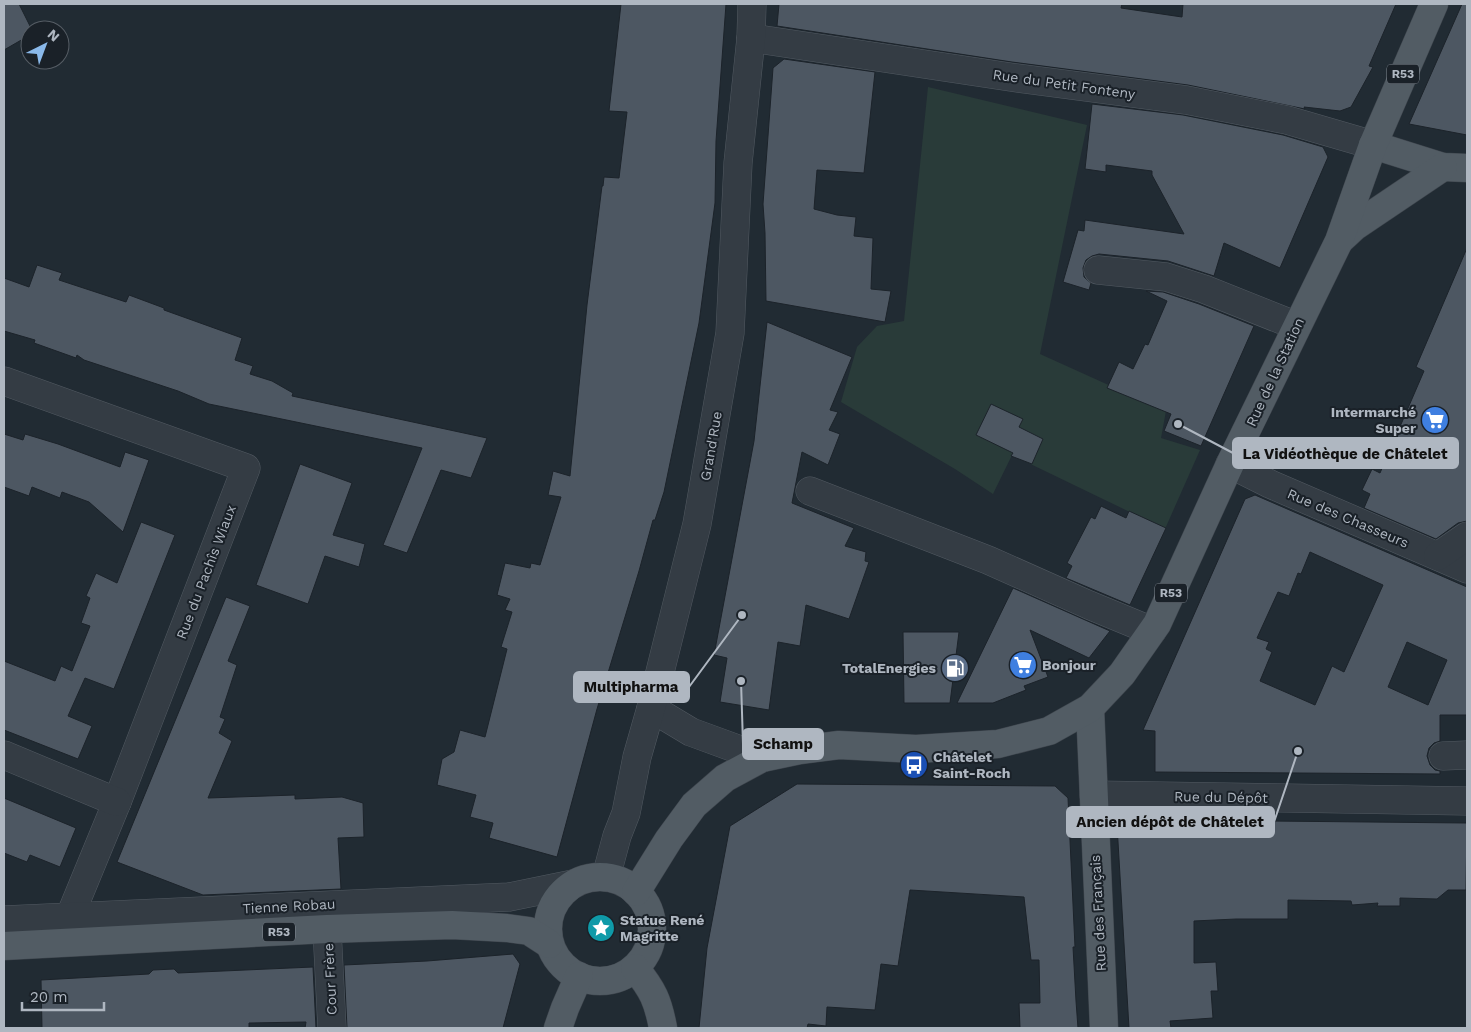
<svg xmlns="http://www.w3.org/2000/svg" width="1471" height="1032" viewBox="0 0 1471 1032" font-family="'Work Sans',sans-serif">
	<rect width="100%" height="100%" fill="#212b33"/>
	<path fill="#293b39" d="M928 87 1087 125 1040 354 1166 411 1161 438 1200 450 1165 529 1012 455 993 494 955 469 841 402 857 347 877 326 904 321Z"/>
	<g fill="#4d5762" stroke="#1c232a" fill-rule="evenodd">
		<path d="M4 4H19L32 30H30V35L4 50Z"/>
		<path d="M621 4H726L716 141 715 203 699 323 664 492 655 520H653L639 571 597 709 557 857 489 838 493 823 470 817 476 795 437 785 442 759 454 752 460 730 485 737 507 649 501 647 512 612 505 610 510 599 497 595 505 563 530 568 531 563 540 565 561 497 548 495 553 471 570 476 587 305 602 186H603L604 177 619 178 627 112 609 111Z"/>
		<path d="M779 4H1122L1121 8 1182 17 1183 4H1396L1369 66 1373 67 1351 107 1340 111 1304 107 1305 109 1188 85 1012 62 777 26Z"/>
		<path d="M1462 4H1467V135L1409 124Z"/>
		<path d="M784 59 875 72 864 173 817 170 814 209 837 215 856 217 854 236 873 238 871 289 891 291 885 322 766 301 765 233 763 204 773 68Z"/>
		<path d="M1092 104 1183 115 1283 135 1323 147 1328 157 1280 268 1224 243 1214 276 1168 261 1099 254 1092 256 1086 260 1083 268 1084 277 1091 283 1089 290 1063 282 1078 230 1084 231 1085 220 1184 234 1152 175V171L1106 165V172L1085 169Z"/>
		<path d="M1467 248V521L1458 523 1436 539 1364 508 1370 494 1362 490 1372 469 1380 473 1424 371 1416 367Z"/>
		<path d="M37 265 62 273 59 280 126 302 129 295 164 308V310L242 338 235 360 253 366 250 374 272 381 293 393 292 396 487 438 471 478 441 470 407 553 383 545 422 448 209 404 178 391 84 360 77 355 76 358 34 343 35 340 4 331V278L29 287Z"/>
		<path d="M1146 291 1163 292 1199 304 1254 326 1201 446 1164 431 1171 414 1107 388 1119 362 1133 369 1145 344 1148 345 1167 301Z"/>
		<path d="M767 322 852 357 830 410 838 412 829 430 840 434 828 465 802 452 792 503 854 528 845 546 866 552 865 561 869 562 849 619 806 605 800 646 778 642 769 710 720 702 727 658 714 655 754 441Z"/>
		<path d="M991 404 1023 419 1019 427 1043 439 1032 464 1011 456 1013 453 976 435Z"/>
		<path d="M4 434 23 440 25 434 58 444 120 467 125 452 149 460 123 532 89 502 62 492 60 498 32 487 29 496 4 487Z"/>
		<path d="M300 464 352 483 333 535 365 544 359 567 325 556 308 604 256 585Z"/>
		<path d="M1255 495 1467 587V715H1440V741L1434 743 1429 748 1427 756 1430 765 1435 770 1440 771V774L1155 772V731L1143 730 1245 499ZM1310 552 1383 585 1344 672 1332 666 1315 705 1260 681 1272 652 1266 649 1269 642 1257 638 1278 592 1289 596 1298 573 1301 574ZM1407 642 1447 660 1428 705 1388 687Z"/>
		<path d="M1101 506 1126 518 1129 511 1166 528 1130 605 1066 578 1072 566 1067 563 1091 517 1095 519Z"/>
		<path d="M141 522 175 535 114 689 85 678 68 716 92 726 78 759 4 730V661L55 681 61 666 72 671 90 626 81 623 90 598 86 596 96 573 117 583Z"/>
		<path d="M1013 588 1110 631 1089 658 1030 630 1048 677 1024 686 1026 690 993 703H957Z"/>
		<path d="M226 597 250 606 228 661 237 665 220 717 225 719 219 733 232 741 208 798 295 795V799L342 797 363 803 364 837 338 838 341 889 203 895 117 862Z"/>
		<path d="M903 632H959L950 703H904Z"/>
		<path d="M797 784 1055 786 1068 798 1075 947H1073L1076 1001 1078 1028H1020L1019 1003H1040L1039 960H1031L1024 897 910 890 898 966 881 964 875 1010 827 1007 826 1026 808 1024 807 1028H699L707 948 730 826Z"/>
		<path d="M4 798 76 828 60 867 30 855 27 862 4 853Z"/>
		<path d="M1125 817 1270 821 1467 823 1466 890H1448L1437 899 1400 898V906H1377L1378 903 1352 905 1351 901 1288 900V919H1236L1194 921V963L1216 962 1218 991H1211L1213 1018 1170 1021 1171 1028H1129L1117 825Z"/>
		<path d="M513 954 520 964 503 1028H347L344 965 427 961Z"/>
		<path d="M313 967 316 1028H305L306 1022 249 1023V1028H42L41 980 149 974 153 970 174 969 178 973Z"/>
	</g>
	<g fill="none" stroke-linecap="round" stroke-linejoin="round">
		<g stroke="#525a62" stroke-width="29">
			<g id="minor">
				<path d="M751 38 1010 77 1186 100 1287 120 1373 145"/>
				<path d="M1098 270 1166 277 1204 289 1297 326"/>
				<path d="M4 381 246 468 117 802 70 916"/>
				<path d="M1230 464 1270 484 1467 569"/>
				<path d="M810 491 988 560 1089 605 1152 631"/>
				<path d="M1438 556 1467 536"/>
				<path d="M651 708 691 732 762 758"/>
				<path d="M4 755 117 802"/>
				<path d="M1443 756 1467 755"/>
				<path d="M1094 795 1467 801"/>
				<path d="M606 877 617 836 626 813 637 757 651 708 697 524 730 333 738 163 751 38 752 4"/>
				<path d="M4 920 509 897 573 884"/>
				<path d="M327 929 332 1028"/>
			</g>
		</g>
		<g stroke="#3e454d" stroke-width="29">
			<g id="major">
				<path d="M1373 145 1443 167 1467 168"/>
				<path d="M1340 240 1354 227 1443 167"/>
				<path d="M1090 708 1104 1028"/>
				<circle cx="600" cy="929" r="52"/>
				<path d="M636 892 669 839 694 805 725 778 762 758 800 750 839 745 916 749 998 744 1049 731 1090 708 1122 674 1157 624 1230 464 1339 241 1373 145 1434 4"/>
				<path d="M4 946 327 929 452 925 507 928 529 931 549 944"/>
				<path d="M635 968C653 990 658 1001 663 1028"/>
				<path d="M558 1028 565 1008 579 976"/>
			</g>
		</g>
		<use href="#minor" stroke="#343c44" stroke-width="28"/>
		<use href="#major" stroke="#525c64" stroke-width="28"/>
	</g>
	<defs>
		<g id="supermarket-disc" transform="scale(1.4375)"><circle r="9.5" fill="#3f7fe0" stroke="#1a2128"/><path d="M-6-5.5h2.5l.6 2H6L4.5 2H-2.5L-4.4-4H-6ZM-1.5 3.2a1.3 1.3 0 1 0 .1 0ZM3 3.2a1.3 1.3 0 1 0 .1 0Z" fill="#fff"/></g>
		<g id="fuel-disc" transform="scale(1.4375)"><circle r="9.5" fill="#5c6f8a" stroke="#1a2128"/><path d="M-5.5-6h7V0h2V4h1.3V-2.5L3-4.5l.8-.8L6-3V5H2.5V1h-1V6h-7ZM-4.2-4.7v3.2H.2V-4.7Z" fill="#fff"/></g>
		<g id="bus-disc" transform="scale(1.4375)"><circle r="9.5" fill="#1a4fb4" stroke="#1a2128"/><path d="M-5-6H5V4H4V6H2V4H-2V6H-4V4H-5ZM-3.5-4V0h7V-4ZM-3.5 1.2v1.5H-2V1.2ZM2 1.2v1.5H3.5V1.2Z" fill="#fff"/></g>
		<g id="sight-disc" transform="scale(1.4375)"><circle r="9.5" fill="#0f9aa8" stroke="#1a2128"/><path d="M0-6L1.8-2.2L6-1.7L2.9 1.2L3.7 5.4L0 3.3L-3.7 5.4L-2.9 1.2L-6-1.7L-1.8-2.2Z" fill="#fff"/></g>
	</defs>
	<g fill-rule="evenodd">
		<use href="#supermarket-disc" x="1435" y="420"/>
		<use href="#supermarket-disc" x="1023" y="665"/>
		<use href="#fuel-disc" x="955" y="668"/>
		<use href="#bus-disc" x="914" y="765"/>
		<use href="#sight-disc" x="601" y="928"/>
	</g>
	<g text-anchor="middle" dominant-baseline="central" stroke-width="4" stroke-linejoin="round" paint-order="stroke">
		<g fill="#1a2128" stroke="#828a93" stroke-width="1">
			<rect x="1387" y="64.5" width="32" height="19" rx="4"/>
			<rect x="1155" y="583.5" width="32" height="19" rx="4"/>
			<rect x="263" y="922.5" width="32" height="19" rx="4"/>
		</g>
		<g font-size="12" font-weight="bold" fill="#afb7c1">
			<text x="1403" y="74">R53</text>
			<text x="1171" y="593">R53</text>
			<text x="279" y="932">R53</text>
		</g>
		<g font-size="14" fill="#afb7c1" stroke="#1a2128">
			<text transform="translate(1064 84) rotate(8)">Rue du Petit Fonteny</text>
			<text transform="translate(1275 372) rotate(-65)">Rue de la Station</text>
			<text transform="translate(711 446) rotate(-80)">Grand'Rue</text>
			<text transform="translate(1348 518) rotate(23)">Rue des Chasseurs</text>
			<text transform="translate(206 572) rotate(-69)">Rue du Pachîs Wiaux</text>
			<text transform="translate(1221 797) rotate(1)">Rue du Dépôt</text>
			<text transform="translate(289 906) rotate(-3)">Tienne Robau</text>
			<text transform="translate(1098 913) rotate(-93)">Rue des Français</text>
			<text transform="translate(330 979) rotate(-93)">Cour Frère</text>
		</g>
		<g font-size="14" font-weight="bold" fill="#afb7c1" stroke="#1a2128" text-anchor="start">
			<text x="1416" y="412" text-anchor="end">Intermarché<tspan x="1416" dy="16">Super</tspan></text>
			<text x="1042" y="665">Bonjour</text>
			<text x="936" y="668" text-anchor="end">TotalEnergies</text>
			<text x="933" y="757">Châtelet<tspan x="933" dy="16">Saint-Roch</tspan></text>
			<text x="620" y="920">Statue René<tspan x="620" dy="16">Magritte</tspan></text>
		</g>
	</g>
	<path fill="none" stroke="#afb7c1" stroke-width="2" d="M1178 424L1233 453M742 615L689 687M741 681L743 744M1298 751L1274 822"/>
	<g fill="#afb7c1" stroke="#1a2128" stroke-width="2">
		<circle cx="1178" cy="424" r="5"/>
		<circle cx="742" cy="615" r="5"/>
		<circle cx="741" cy="681" r="5"/>
		<circle cx="1298" cy="751" r="5"/>
	</g>
	<g fill="#afb7c1" stroke="#afb7c1" stroke-width="2">
		<rect x="1233" y="438" width="225" height="30" rx="5"/>
		<rect x="574" y="672" width="115" height="30" rx="5"/>
		<rect x="743" y="729" width="80" height="30" rx="5"/>
		<rect x="1067" y="807" width="207" height="30" rx="5"/>
	</g>
	<g font-size="15" text-anchor="middle" font-weight="bold" fill="#111">
		<text x="1345" y="459">La Vidéothèque de Châtelet</text>
		<text x="631" y="692">Multipharma</text>
		<text x="783" y="749">Schamp</text>
		<text x="1170" y="827">Ancien dépôt de Châtelet</text>
	</g>
	<rect width="1471" height="1032" fill="none" stroke="#afb7c1" stroke-width="10"/>
	<g transform="translate(45 45) rotate(42)"><circle r="24" fill="#1a2128" stroke="#565d65"/>
	<path d="M0-4L9 19L0 12L-9 19Z" fill="#8ab9ea"/>
	<text y="-8" font-size="14" font-weight="bold" text-anchor="middle" fill="#afb7c1">N</text>
	</g>
	<path d="M22 1002v8h82v-8" fill="none" stroke="#afb7c1" stroke-width="2.5"/>
	<text x="30" y="1002" font-size="15" fill="#afb7c1" stroke="#1a2128" stroke-width="4" paint-order="stroke">20 m</text>
</svg>
